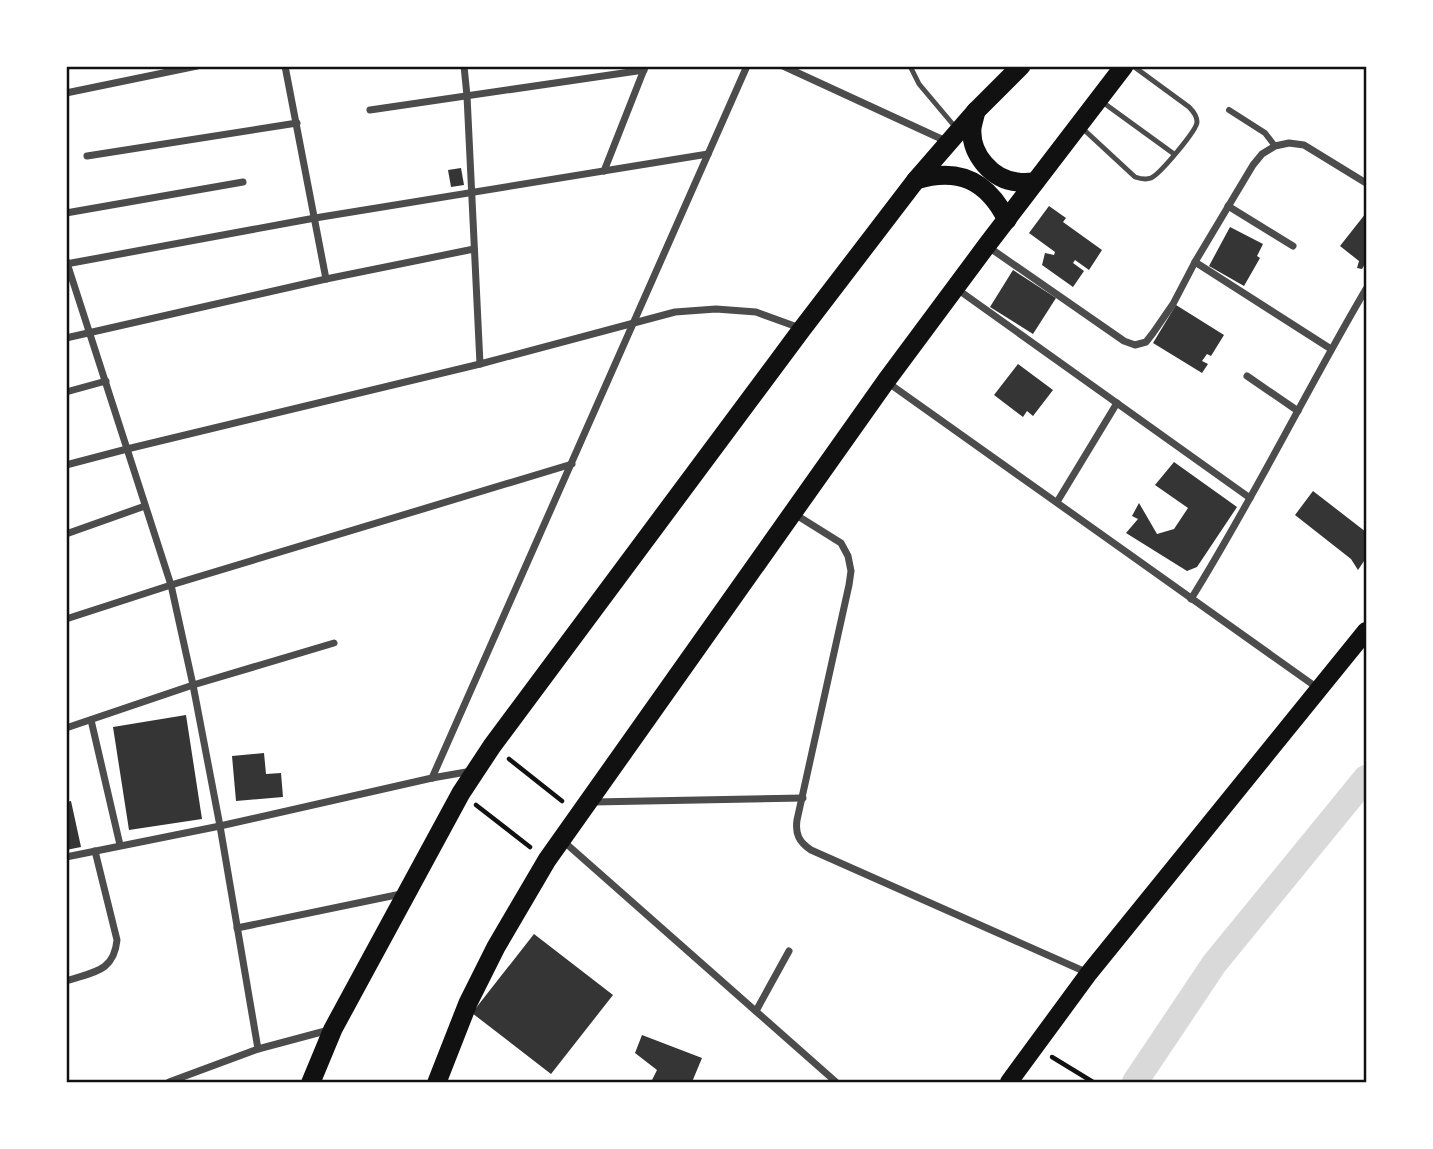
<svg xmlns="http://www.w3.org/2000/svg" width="1433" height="1149" viewBox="0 0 1433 1149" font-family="'PT Sans Narrow',sans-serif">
	<rect width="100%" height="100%" fill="#fff"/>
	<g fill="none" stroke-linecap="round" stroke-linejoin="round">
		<path stroke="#d9d9d9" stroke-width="26" d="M1135 1082 1214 964 1366 778"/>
	</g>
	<g fill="#353535">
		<path d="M461 168 464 185 451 187 448 170Z"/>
		<path d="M1049 206 1066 218 1063 222 1102 250 1089 270 1075 260 1073 263 1084 271 1073 287 1042 265 1045 253 1054 255 1055 252 1029 233Z"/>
		<path d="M1366 213V262L1362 269 1357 268 1359 261 1340 246Z"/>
		<path d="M1230 227 1263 244 1257 256 1260 258 1244 286 1209 266Z"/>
		<path d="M1013 270 1056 298 1033 334 990 307Z"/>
		<path d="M1176 305 1224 335 1211 356 1207 354 1202 361 1208 364 1202 373 1153 343Z"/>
		<path d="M1018 364 1053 390 1033 416 1027 411 1023 417 994 395Z"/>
		<path d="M1174 462 1237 507 1197 567 1187 571 1126 533 1138 519 1132 516 1139 503 1157 534 1174 529 1188 508 1155 485Z"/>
		<path d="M1313 491 1366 532V558L1358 570 1351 559 1295 515Z"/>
		<path d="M186 715 202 819 129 830 113 727Z"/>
		<path d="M264 753 266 774 281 773 283 797 236 801 232 756Z"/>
		<path d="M71 801 81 847 66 850V802Z"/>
		<path d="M534 934 613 995 551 1074 472 1013Z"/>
		<path d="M642 1035 702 1058 692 1082H651L657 1070 635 1053Z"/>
	</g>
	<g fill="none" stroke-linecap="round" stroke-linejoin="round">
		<g stroke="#111" stroke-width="4.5">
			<path d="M509 759 562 801"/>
			<path d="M476 805 530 847"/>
			<path d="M1052 1057 1093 1082"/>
		</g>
		<g stroke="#4c4c4c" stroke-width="5">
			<path d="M910 66 919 84 956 128"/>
			<path d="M1101 101 1174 154"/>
			<path d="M1081 127 1135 177C1141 179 1146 180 1151 178 1160 174 1197 130 1197 122 1197 116 1193 111 1189 107L1133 66"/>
		</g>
		<path stroke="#4c4c4c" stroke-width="6" d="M1229 110 1265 133 1275 146"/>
		<g stroke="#4c4c4c" stroke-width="7">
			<path d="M285 66 326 279"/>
			<path d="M464 66 467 96 480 364"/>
			<path d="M783 66 948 142"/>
			<path d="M66 93 197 66"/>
			<path d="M370 110 644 70"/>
			<path d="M87 156 297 123"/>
			<path d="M604 171 645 67"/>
			<path d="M1228 206 1293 246"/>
			<path d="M66 213 243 182"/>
			<path d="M987 246 1124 341 1135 345 1146 342 1153 333 1173 304 1195 262 1253 165 1262 154 1275 146 1289 143 1304 145 1366 183"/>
			<path d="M66 260 171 585 193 685 220 826 258 1049"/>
			<path d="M1195 262 1331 349"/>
			<path d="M66 264 315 218 708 154"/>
			<path d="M957 289 1250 498"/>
			<path d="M66 338 326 279 474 249"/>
			<path d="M1247 376 1298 411"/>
			<path d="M887 382 1319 689"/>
			<path d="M66 392 106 381"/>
			<path d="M66 465 127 449 480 364 675 312 716 309 756 312 800 328"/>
			<path d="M1057 502 1117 403"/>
			<path d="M793 513 841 543 848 556 851 571 849 585 797 820C795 834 799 842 811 850L1088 973"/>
			<path d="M66 534 145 506"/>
			<path d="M1191 599C1254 498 1306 391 1366 289"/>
			<path d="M66 619 171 585 572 464"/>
			<path d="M91 720 120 845"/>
			<path d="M66 728 193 685 334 643"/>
			<path d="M432 778 747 66"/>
			<path d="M593 802 803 798"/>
			<path d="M562 840 836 1082"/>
			<path d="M66 857 220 826 432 778 472 771"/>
			<path d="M237 928 401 894"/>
			<path d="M66 981C93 972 114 972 117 940L95 851"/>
			<path d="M756 1011 789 951"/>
			<path d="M169 1082 258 1049 329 1030"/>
		</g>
		<path stroke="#111" stroke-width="18" d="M1009 1082 1089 973 1366 631"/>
		<g stroke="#111" stroke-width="19">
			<path d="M976 111C975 116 973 122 972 128 970 154 992 180 1018 182 1023 183 1029 182 1035 182"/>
			<path d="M916 180C958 167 987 180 1007 220"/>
			<path d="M311 1082 333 1029 461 793 492 746 802 329 916 180 976 111 1021 66"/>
			<path d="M437 1082 468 1003 496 947 547 860 886 381 987 245 1124 66"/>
		</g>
	</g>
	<rect width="1433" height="1149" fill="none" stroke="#ffffff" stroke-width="136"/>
	<rect x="68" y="68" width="1297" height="1013" fill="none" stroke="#111" stroke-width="2.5"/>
</svg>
